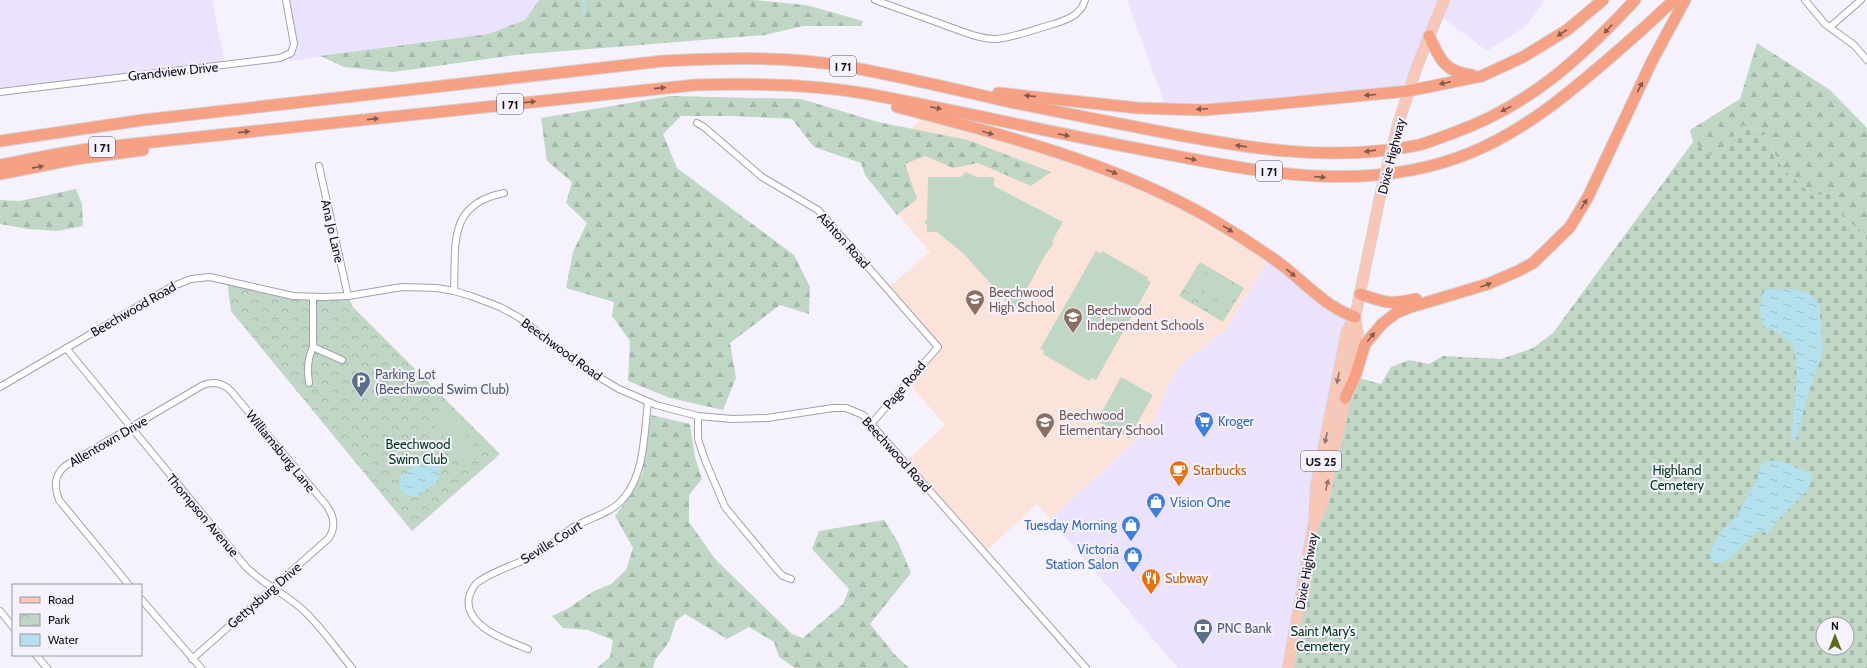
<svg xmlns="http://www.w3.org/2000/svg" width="1867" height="668" viewBox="0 0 1867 668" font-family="Cabin,sans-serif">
	<defs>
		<pattern id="forest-firs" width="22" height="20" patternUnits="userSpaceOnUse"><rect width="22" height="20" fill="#bfd7c4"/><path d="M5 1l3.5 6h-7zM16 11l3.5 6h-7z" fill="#a3b8a8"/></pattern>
		<pattern id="cemetery-stones" width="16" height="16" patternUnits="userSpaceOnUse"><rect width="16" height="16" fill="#bfd7c4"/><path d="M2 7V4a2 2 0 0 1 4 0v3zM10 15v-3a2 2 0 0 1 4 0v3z" fill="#a3b8a8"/></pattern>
		<pattern id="park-crowns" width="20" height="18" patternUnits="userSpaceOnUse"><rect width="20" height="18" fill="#bfd7c4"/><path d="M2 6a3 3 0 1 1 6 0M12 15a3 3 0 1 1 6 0" fill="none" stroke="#a3b8a8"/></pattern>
		<pattern id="water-ripples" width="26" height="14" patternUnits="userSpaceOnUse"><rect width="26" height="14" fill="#b4e1ed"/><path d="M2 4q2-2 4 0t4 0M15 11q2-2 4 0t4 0" fill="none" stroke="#9ac0ca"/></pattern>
	</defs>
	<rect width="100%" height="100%" fill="#f5f1fd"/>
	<g fill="#ebe2fd">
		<path d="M0 0H212L225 65 0 92Z"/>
		<path d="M286 0H539L525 20 488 34 320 56 291 61 287 56 294 50Z"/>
		<path d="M1127 0H1545L1527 25 1487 51 1438 14 1408 91 1167 110Z"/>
		<path d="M1270 257 1342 313 1358 333 1288 668H1178L1050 519 1128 448 1154 421 1167 389 1180 365 1227 328Z"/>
	</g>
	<path fill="#fce3d9" d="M926 114 1148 186 1270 257 1227 328 1180 365 1167 389 1154 421 1128 448 1050 519 1037 504 985 552 906 462 945 425 907 381 938 347 887 289 930 252 865 175Z"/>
	<g fill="url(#forest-firs)">
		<path d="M539 0H755L806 5 863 21 861 26H803L765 35 515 55 393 72 344 67 320 56 488 34 525 20Z"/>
		<path d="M1757 43 1830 90 1867 128V235L1843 218 1837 192 1813 196 1782 168 1764 132 1741 125 1717 159 1693 142 1690 130 1740 99Z"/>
		<path d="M670 96 801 99 878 122 968 140 1051 172 1031 186 978 163 953 168 925 156 905 164 917 199 897 215 865 175 861 163 814 147 792 119 735 116H681L663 134 677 168 794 255 810 287 809 314 780 305 730 343 736 378 723 410 670 398 628 381 630 341 612 316 614 302 566 288 573 252 587 223 566 203 572 182 547 161 541 118Z"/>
		<path d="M76 189 82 204 83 226 58 231 28 229 0 224V200L20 201Z"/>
		<path d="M651 415 690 424 695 457 702 479 689 495V522L715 559 792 634 803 638 843 604 849 589 812 549 819 531 884 520 898 542 911 573 870 624 895 655 909 668H795L779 657 774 642 749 627 727 639 685 614 676 621 669 642 655 660 653 668H597L610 657 613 640 588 630 563 628 552 616 567 609 594 591 611 584 626 570 633 548 615 516 633 492 642 474Z"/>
	</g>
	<path fill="url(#cemetery-stones)" fill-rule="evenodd" d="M1741 125 1764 132 1782 168 1813 196 1837 192 1843 218 1867 235V668H1288L1314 522 1355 377 1381 384 1391 367 1409 360 1429 364 1443 356 1501 359 1533 348 1553 333 1693 142 1717 159ZM1823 624H1847V648H1823Z"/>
	<g fill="url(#park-crowns)">
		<path d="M1200 262 1244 288 1223 322 1179 296Z"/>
		<path d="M227 280 282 294 348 296 353 307 500 454 412 531 231 311Z"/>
	</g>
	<g fill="#bfd7c4">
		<path d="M965 172 977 177H994V186L1063 222 1052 241 1054 243 1045 255 1015 311 963 253 937 232H927V225L924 222 927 219 928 177H961Z"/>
		<path d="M1096 251 1101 254 1102 251 1149 278 1147 280 1151 282 1096 380 1091 378 1089 381 1043 354 1044 351 1040 349Z"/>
		<path d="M1200 270 1210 276 1196 298 1186 291Z"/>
		<path d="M1213 278 1223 284 1210 306 1200 300Z"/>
		<path d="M1226 286 1237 292 1224 314 1213 308Z"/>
		<path d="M1121 377 1153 395 1129 438 1097 421Z"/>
		<path d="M446 412 480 452 467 463 433 423Z"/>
	</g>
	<g fill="url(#water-ripples)">
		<path d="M1765 289H1794L1810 294 1819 304 1823 352 1806 402 1797 437 1791 443C1792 420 1802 363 1792 345 1786 335 1771 330 1761 325L1760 302Z"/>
		<path d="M421 459 432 460 440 468 438 480 417 497 408 496 399 489 400 476Z"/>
		<path d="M1767 461H1780L1812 474 1810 488 1780 518 1768 533 1758 531 1731 557 1719 564 1709 561 1711 549 1723 529 1737 515 1757 480 1760 467Z"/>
	</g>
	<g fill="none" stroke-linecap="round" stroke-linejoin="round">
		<path stroke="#b4e1ed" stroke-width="2" d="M584 13V0"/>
		<g stroke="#a49fb1" stroke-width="8">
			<g id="minor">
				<path d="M875 0C899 9 923 17 947 26 962 31 981 40 997 39 1015 37 1033 30 1050 25 1064 21 1081 16 1085 0"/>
				<path d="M1805 0 1825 24 1854 45 1867 60"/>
				<path d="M1830 27 1861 0"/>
				<path d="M0 92 280 58 291 53 294 44 286 0"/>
				<path d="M697 123 704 127 762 177 818 210 938 347 872 423"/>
				<path d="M319 166 348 296"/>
				<path d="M454 291C456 245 447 204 504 193"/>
				<path d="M313 297V347L342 360"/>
				<path d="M66 348 246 567C263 584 284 593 302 609 321 626 336 649 352 668"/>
				<path d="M309 383C307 370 307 359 313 347"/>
				<path d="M0 387 171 287 191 279 210 277 293 296 324 297 348 296 402 287 437 288 454 291 471 296 500 307 520 318 581 366 602 379 619 389 656 405 698 416 732 419 767 418 833 408H846L863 415 1086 668"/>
				<path d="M698 416V439L705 460 725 507 778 571 783 576 791 579"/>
				<path d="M129 585 59 500C54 486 54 476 65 466L203 385C214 381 223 383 231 391L327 506C334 517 336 526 329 538L192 659"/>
				<path d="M141 599 201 668"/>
				<path d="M0 611 13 627"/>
				<path d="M528 649C508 641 463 626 469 597 471 591 473 586 478 582 495 570 517 564 536 555 549 548 560 536 572 528 588 518 610 514 622 500 645 476 644 433 648 402"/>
				<path d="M36 655 47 668"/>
			</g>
		</g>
		<g stroke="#d5d4d5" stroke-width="12">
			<g id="primary">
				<path d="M1398 124 1418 64 1444 0"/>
				<path d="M1316 518 1323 503 1341 419 1358 333 1355 317"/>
				<path d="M1288 668 1314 522 1316 486 1347 331 1355 317 1381 192"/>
			</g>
		</g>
		<g stroke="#d5d4d5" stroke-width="13">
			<g id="motorway">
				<path d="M1429 36C1440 59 1444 72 1472 75"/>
				<path d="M998 93 1138 108 1203 110 1254 106 1408 91 1482 76 1523 57 1567 30 1603 0"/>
				<path d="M897 107C1002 134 1120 165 1213 220 1237 234 1260 249 1282 265 1305 283 1327 308 1355 317"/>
				<path d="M0 141 143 120 663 61C721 58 780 56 838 65 896 75 953 89 1010 102 1059 112 1108 122 1157 131 1245 148 1330 163 1419 145 1430 142 1442 137 1453 133 1529 106 1581 58 1635 0"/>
				<path d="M0 165 57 154 95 148 695 85C753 83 811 84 868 94 959 111 1049 132 1140 149 1250 170 1362 197 1470 153 1524 131 1568 94 1612 56 1633 38 1654 19 1674 0"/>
				<path d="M0 174 76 159 143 150"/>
				<path d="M1360 294C1387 303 1388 305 1416 299"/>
				<path d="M1345 398 1355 377 1365 344 1382 324 1396 313 1411 307 1488 284 1518 271 1533 263 1570 227 1588 197 1652 61 1685 0"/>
			</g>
		</g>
		<use href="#minor" stroke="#fff" stroke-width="6"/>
		<use href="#primary" stroke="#fac6b5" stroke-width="10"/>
		<use href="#motorway" stroke="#f6a084" stroke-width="11"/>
		<g stroke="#d5d4d5" stroke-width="12" stroke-linecap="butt">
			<path id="primary-bridge" d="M1381 192 1398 124"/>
		</g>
		<use href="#primary-bridge" stroke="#fac6b5" stroke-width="10"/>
	</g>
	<defs><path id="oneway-solid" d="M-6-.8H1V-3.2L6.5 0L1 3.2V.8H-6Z"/></defs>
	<g fill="#85594e">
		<use href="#oneway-solid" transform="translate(1608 29) rotate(133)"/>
		<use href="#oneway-solid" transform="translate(1562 33) rotate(147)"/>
		<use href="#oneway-solid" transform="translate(1445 83) rotate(168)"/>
		<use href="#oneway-solid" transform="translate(1640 87) rotate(-64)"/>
		<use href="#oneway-solid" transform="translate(660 88) rotate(-6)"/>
		<use href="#oneway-solid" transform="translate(1370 95) rotate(175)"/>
		<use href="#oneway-solid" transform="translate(1030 96) rotate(-174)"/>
		<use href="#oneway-solid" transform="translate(530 102) rotate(-6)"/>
		<use href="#oneway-solid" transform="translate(936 108) rotate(12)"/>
		<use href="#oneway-solid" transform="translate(1202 109) rotate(178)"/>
		<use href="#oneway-solid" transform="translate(1506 109) rotate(152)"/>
		<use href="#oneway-solid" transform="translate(373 119) rotate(-6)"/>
		<use href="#oneway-solid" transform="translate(244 132) rotate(-6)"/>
		<use href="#oneway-solid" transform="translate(988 133) rotate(16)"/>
		<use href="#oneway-solid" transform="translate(1064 135) rotate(11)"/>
		<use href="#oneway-solid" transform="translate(1241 146) rotate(-172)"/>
		<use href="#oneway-solid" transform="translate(1370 151) rotate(172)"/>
		<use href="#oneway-solid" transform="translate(1191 159) rotate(11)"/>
		<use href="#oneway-solid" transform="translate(38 167) rotate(-11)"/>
		<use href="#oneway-solid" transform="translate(1112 172) rotate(21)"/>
		<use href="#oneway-solid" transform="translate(1320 177) rotate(5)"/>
		<use href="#oneway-solid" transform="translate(1584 204) rotate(-58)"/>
		<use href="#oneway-solid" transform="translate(1228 229) rotate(33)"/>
		<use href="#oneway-solid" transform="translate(1291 273) rotate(39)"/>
		<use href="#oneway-solid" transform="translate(1486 285) rotate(-20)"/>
		<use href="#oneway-solid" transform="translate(1371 337) rotate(-51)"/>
	</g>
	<g fill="#92756e">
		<use href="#oneway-solid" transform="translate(1338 378) rotate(101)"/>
		<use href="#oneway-solid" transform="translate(1326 438) rotate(102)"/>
		<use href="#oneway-solid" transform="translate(1327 485) rotate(-78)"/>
	</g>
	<defs>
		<g id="school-pin" transform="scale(1)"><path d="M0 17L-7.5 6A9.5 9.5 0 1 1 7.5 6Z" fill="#8d6e63" stroke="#f5f1fd"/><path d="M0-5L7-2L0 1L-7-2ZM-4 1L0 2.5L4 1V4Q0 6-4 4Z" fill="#fff"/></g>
		<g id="parking-pin" transform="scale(1)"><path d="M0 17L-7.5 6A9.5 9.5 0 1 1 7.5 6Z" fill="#5c6f8a" stroke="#f5f1fd"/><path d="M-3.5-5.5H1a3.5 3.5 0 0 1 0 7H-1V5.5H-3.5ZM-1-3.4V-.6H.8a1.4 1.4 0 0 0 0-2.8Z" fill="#fff"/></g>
		<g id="supermarket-pin" transform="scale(1)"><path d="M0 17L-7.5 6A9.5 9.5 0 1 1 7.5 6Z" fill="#3f7fe0" stroke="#f5f1fd"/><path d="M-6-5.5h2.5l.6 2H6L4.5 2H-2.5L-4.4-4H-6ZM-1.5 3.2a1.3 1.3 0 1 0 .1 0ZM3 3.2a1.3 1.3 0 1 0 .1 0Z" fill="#fff"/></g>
		<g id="cafe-pin" transform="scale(1)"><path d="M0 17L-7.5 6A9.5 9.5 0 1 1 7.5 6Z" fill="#e8710a" stroke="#f5f1fd"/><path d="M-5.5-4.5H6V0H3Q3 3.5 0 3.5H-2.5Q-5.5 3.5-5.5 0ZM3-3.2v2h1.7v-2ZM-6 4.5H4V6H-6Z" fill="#fff"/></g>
		<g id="shop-pin" transform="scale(1)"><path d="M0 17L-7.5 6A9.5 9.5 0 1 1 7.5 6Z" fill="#3f7fe0" stroke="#f5f1fd"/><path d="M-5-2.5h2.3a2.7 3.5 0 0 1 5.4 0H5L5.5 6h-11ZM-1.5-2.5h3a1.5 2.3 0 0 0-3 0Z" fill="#fff"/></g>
		<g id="restaurant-pin" transform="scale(1)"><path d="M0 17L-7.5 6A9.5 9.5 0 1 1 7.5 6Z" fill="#e8710a" stroke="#f5f1fd"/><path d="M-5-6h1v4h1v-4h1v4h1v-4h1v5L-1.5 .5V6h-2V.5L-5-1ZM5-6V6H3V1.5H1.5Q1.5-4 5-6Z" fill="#fff"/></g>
		<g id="bank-pin" transform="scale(1)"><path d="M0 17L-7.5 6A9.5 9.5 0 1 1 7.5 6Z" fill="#5c6f8a" stroke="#f5f1fd"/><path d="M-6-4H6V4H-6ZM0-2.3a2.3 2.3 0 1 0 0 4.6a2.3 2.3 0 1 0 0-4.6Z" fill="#fff"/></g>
	</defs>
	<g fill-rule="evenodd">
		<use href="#school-pin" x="975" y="299"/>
		<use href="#school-pin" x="1073" y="317"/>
		<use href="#parking-pin" x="361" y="381"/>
		<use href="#supermarket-pin" x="1204" y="421"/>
		<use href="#school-pin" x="1045" y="422"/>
		<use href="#cafe-pin" x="1179" y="470"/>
		<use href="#shop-pin" x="1156" y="502"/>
		<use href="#shop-pin" x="1131" y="525"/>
		<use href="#shop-pin" x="1133" y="556"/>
		<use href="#restaurant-pin" x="1151" y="578"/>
		<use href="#bank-pin" x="1203" y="628"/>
	</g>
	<g text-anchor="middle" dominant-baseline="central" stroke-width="4" stroke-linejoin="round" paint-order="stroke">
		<g fill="#f5f1fd" stroke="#58555d" stroke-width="1">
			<rect x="830" y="56" width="26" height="20" rx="3"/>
			<rect x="497" y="94" width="26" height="20" rx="3"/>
			<rect x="89" y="137" width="26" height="20" rx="3"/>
			<rect x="1256" y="161" width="26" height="20" rx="3"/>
			<rect x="1301" y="451" width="40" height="20" rx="3"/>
		</g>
		<g font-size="12" font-weight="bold" fill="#141218">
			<text x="843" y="66">I 71</text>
			<text x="510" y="104">I 71</text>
			<text x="102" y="147">I 71</text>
			<text x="1269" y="171">I 71</text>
			<text x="1321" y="461">US 25</text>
		</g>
		<g font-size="13" fill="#141218" stroke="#f5f1fd">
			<text transform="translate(173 71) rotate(-6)">Grandview Drive</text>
			<text transform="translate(1391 156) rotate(-76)">Dixie Highway</text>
			<text transform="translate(333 231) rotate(77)">Ana Jo Lane</text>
			<text transform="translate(844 240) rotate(48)">Ashton Road</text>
			<text transform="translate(133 309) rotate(-30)">Beechwood Road</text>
			<text transform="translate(562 349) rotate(36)">Beechwood Road</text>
			<text transform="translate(904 385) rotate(-50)">Page Road</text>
			<text transform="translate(108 441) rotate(-30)">Allentown Drive</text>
			<text transform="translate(281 451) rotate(51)">Williamsburg Lane</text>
			<text transform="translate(897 454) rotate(48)">Beechwood Road</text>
			<text transform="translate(203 515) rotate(50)">Thompson Avenue</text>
			<text transform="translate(551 542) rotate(-32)">Seville Court</text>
			<text transform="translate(1306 571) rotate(-80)">Dixie Highway</text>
			<text transform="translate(264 595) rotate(-41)">Gettysburg Drive</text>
		</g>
		<g font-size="13" fill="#785e54" stroke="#f5f1fd" text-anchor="start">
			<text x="989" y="292">Beechwood<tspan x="989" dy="15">High School</tspan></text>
			<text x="1087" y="310">Beechwood<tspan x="1087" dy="15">Independent Schools</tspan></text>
			<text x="1059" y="415">Beechwood<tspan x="1059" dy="15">Elementary School</tspan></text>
		</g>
		<g font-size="13" fill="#4e5e75" stroke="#f5f1fd" text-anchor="start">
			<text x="375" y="374">Parking Lot<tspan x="375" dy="15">(Beechwood Swim Club)</tspan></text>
			<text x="1217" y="628">PNC Bank</text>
		</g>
		<g font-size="13" fill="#366cbe" stroke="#f5f1fd" text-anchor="start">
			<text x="1218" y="421">Kroger</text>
			<text x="1170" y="502">Vision One</text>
			<text x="1117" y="525" text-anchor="end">Tuesday Morning</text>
			<text x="1119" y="549" text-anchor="end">Victoria<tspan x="1119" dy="15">Station Salon</tspan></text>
		</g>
		<g font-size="13" fill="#003817" stroke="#f5f1fd">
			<text x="418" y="444">Beechwood<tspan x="418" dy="15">Swim Club</tspan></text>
			<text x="1677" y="470">Highland<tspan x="1677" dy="15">Cemetery</tspan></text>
			<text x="1323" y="631">Saint Mary’s<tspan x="1323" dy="15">Cemetery</tspan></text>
		</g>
		<g font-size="13" fill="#c56008" stroke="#f5f1fd" text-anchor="start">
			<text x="1193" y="470">Starbucks</text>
			<text x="1165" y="578">Subway</text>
		</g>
	</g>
	<rect x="12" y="584" width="130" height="72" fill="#f5f1fd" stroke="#9b98a1"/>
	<rect x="20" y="597" width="20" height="6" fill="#fac6b5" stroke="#9b98a1"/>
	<text x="48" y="604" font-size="12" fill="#141218">Road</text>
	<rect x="20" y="614" width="20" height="12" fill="url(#park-crowns)" stroke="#9b98a1"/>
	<text x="48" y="624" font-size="12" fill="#141218">Park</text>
	<rect x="20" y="634" width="20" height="12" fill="url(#water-ripples)" stroke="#9b98a1"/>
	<text x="48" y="644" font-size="12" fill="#141218">Water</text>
	<g transform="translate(1835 636)"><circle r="19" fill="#f5f1fd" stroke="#9b98a1"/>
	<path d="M0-3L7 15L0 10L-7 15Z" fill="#5d6b14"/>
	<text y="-6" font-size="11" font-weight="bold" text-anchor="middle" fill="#141218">N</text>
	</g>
</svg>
